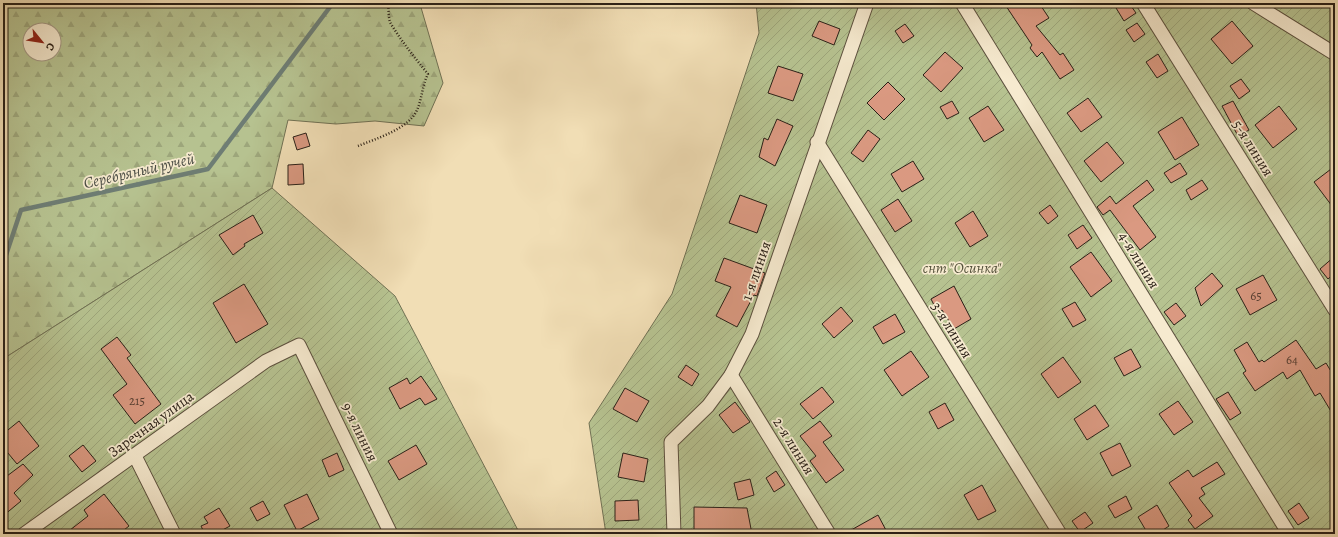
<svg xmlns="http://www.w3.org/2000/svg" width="1338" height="537" viewBox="0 0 1338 537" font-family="Alegreya,serif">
	<defs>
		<pattern id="forest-firs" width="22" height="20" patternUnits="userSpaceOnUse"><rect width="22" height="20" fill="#b6c290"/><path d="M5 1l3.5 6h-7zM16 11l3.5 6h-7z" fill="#9da67b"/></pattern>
		<pattern id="garden-furrows" width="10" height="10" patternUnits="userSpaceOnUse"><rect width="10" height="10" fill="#b6c290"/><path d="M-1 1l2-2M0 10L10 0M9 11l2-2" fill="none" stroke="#9da67b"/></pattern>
	</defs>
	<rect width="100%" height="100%" fill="#f1deb5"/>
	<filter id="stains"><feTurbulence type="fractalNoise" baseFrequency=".005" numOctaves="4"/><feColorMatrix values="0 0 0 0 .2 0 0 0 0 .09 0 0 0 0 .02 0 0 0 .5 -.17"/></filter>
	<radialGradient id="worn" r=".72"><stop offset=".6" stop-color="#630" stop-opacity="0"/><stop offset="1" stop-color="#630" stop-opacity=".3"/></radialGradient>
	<path fill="url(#forest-firs)" stroke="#707154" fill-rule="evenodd" d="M3 3H422L420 4 443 83 424 126 375 121 336 124 288 120 272 188 3 359ZM30 30H54V54H30Z"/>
	<g fill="url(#garden-furrows)" stroke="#707154">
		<path d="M756 3H1335V534H606L589 423 672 294 759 33Z"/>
		<path d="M272 188 395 296 520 534H3V359Z"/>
	</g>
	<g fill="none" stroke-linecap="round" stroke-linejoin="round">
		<path stroke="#6e7d74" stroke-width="4.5" d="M3 264 21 210 208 169 333 3"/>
	</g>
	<g fill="#da9981" stroke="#2a2017">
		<path d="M1004 3H1039L1049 18 1036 26 1060 55 1063 53 1074 70 1060 79 1042 52 1037 57 1030 48 1032 45Z"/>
		<path d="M1113 3H1129L1136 13 1124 21Z"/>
		<path d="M819 21 840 29 834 45 812 36Z"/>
		<path d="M1232 21 1253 46 1232 64 1211 39Z"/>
		<path d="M1137 23 1145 34 1134 42 1126 30Z"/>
		<path d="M905 24 914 36 903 43 895 31Z"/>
		<path d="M945 52 963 68 941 92 923 75Z"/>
		<path d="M1158 54 1168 71 1157 78 1146 62Z"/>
		<path d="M778 66 803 74 793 101 768 93Z"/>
		<path d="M1241 79 1250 91 1239 99 1230 86Z"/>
		<path d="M888 82 905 99 884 120 867 103Z"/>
		<path d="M1088 98 1102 117 1081 132 1067 113Z"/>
		<path d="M952 101 959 113 947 119 940 107Z"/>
		<path d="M1233 101 1249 130 1238 136 1222 106Z"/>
		<path d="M988 106 1004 130 984 142 969 118Z"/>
		<path d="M1279 106 1297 129 1273 148 1255 125Z"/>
		<path d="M1182 117 1199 145 1175 160 1158 132Z"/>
		<path d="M777 119 793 126 775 166 759 157 764 138 768 140Z"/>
		<path d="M868 130 880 139 863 162 851 153Z"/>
		<path d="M306 133 310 146 297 150 293 137Z"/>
		<path d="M1107 142 1124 163 1101 182 1084 161Z"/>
		<path d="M913 161 924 179 902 192 891 174Z"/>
		<path d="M1180 163 1187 174 1171 183 1164 173Z"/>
		<path d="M303 164 304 184 288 185V165Z"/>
		<path d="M1335 166V210L1314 182Z"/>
		<path d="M1147 180 1154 190 1133 206 1156 237 1140 250 1110 210 1103 215 1097 207 1110 196 1116 204Z"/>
		<path d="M1202 180 1208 189 1191 200 1186 190Z"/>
		<path d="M740 195 767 205 757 233 729 223Z"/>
		<path d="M898 199 912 221 895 232 881 210Z"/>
		<path d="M1050 205 1058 216 1048 224 1039 213Z"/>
		<path d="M973 211 988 236 970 247 955 223Z"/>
		<path d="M253 215 263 233 244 244 245 246 233 255 219 235Z"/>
		<path d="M1083 225 1092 238 1077 249 1068 235Z"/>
		<path d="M1091 252 1112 281 1091 297 1070 267Z"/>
		<path d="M1335 256V273L1328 279 1320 269Z"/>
		<path d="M724 258 765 273 757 296 754 295 737 327 716 316 731 287 715 281Z"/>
		<path d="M1212 273 1223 286 1201 306 1195 288Z"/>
		<path d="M1263 275 1277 300 1250 315 1236 289Z"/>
		<path d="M244 284 268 324 236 343 213 303Z"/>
		<path d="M954 286 971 319 954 329 942 310 938 313 931 299Z"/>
		<path d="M1075 302 1086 320 1073 327 1062 309Z"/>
		<path d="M1176 303 1186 316 1174 325 1164 312Z"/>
		<path d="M841 307 853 321 834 338 822 324Z"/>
		<path d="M895 314 905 332 883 344 873 327Z"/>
		<path d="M117 337 131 355 127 358 161 404 135 424 113 395 127 384 101 349Z"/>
		<path d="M1296 340 1316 369 1326 363 1335 378V418L1320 393 1315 396 1300 370 1287 379 1283 372 1255 391 1243 373 1246 371 1234 350 1247 342 1259 362 1262 360 1264 362Z"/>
		<path d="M1131 349 1141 367 1124 376 1114 358Z"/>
		<path d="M911 351 929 377 902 396 884 370Z"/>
		<path d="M1063 357 1081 382 1058 398 1041 374Z"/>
		<path d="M686 365 699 374 692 386 678 377Z"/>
		<path d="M421 376 437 399 425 405 420 398 400 409 389 388 407 378 410 384Z"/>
		<path d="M822 387 834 402 813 419 800 404Z"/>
		<path d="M625 388 649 401 637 422 613 409Z"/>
		<path d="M1228 392 1241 413 1230 420 1216 399Z"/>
		<path d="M1178 401 1193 422 1174 435 1159 414Z"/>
		<path d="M735 402 750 422 733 433 719 415Z"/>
		<path d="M945 403 954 420 938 429 929 412Z"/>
		<path d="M1095 405 1109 426 1087 440 1074 419Z"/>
		<path d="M19 421 39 446 17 464 3 447V434Z"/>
		<path d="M820 421 832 436 823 442 844 470 826 483 810 461 816 456 800 436Z"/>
		<path d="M1120 443 1131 466 1112 476 1100 453Z"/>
		<path d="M83 445 96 461 82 472 69 456Z"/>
		<path d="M416 445 427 464 399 480 388 461Z"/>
		<path d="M337 453 344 470 329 477 322 460Z"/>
		<path d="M623 453 648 459 644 482 618 477Z"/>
		<path d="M1217 462 1225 474 1201 488 1205 494 1199 498 1213 516 1195 529 1188 520 1192 516 1169 483 1188 470 1193 477Z"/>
		<path d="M23 464 33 475 14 493 21 501 3 516V479Z"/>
		<path d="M776 471 785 485 774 492 766 478Z"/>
		<path d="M750 479 754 495 738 500 734 483Z"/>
		<path d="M982 485 996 511 978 520 964 495Z"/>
		<path d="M104 494 129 526 119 534H65L88 516 84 510Z"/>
		<path d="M307 494 319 519 297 531 284 505Z"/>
		<path d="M1126 496 1132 509 1115 518 1108 506Z"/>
		<path d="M638 500 639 520 615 521V501Z"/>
		<path d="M263 501 270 514 257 521 250 508Z"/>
		<path d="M1299 503 1309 518 1298 525 1288 511Z"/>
		<path d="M1157 505 1169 526 1157 534H1148L1138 517Z"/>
		<path d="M694 507 747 508 752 534H694Z"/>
		<path d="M219 508 230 526 215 534H205L201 526 208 523 204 517Z"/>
		<path d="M1085 512 1093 523 1080 532 1072 521Z"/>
		<path d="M878 515 888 534H844Z"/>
	</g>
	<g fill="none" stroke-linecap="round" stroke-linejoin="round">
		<g stroke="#5c503e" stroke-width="15">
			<g id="minor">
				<path d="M962 3 1289 534"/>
				<path d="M1143 3 1335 310"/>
				<path d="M1253 3 1335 54"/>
				<path d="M817 142 1060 534"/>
				<path d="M731 375 829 534"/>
				<path d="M135 456 174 534"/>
				<path d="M24 534 266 361 299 345 391 534"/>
				<path d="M674 534 671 442 708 406 731 375 752 334 867 3"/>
			</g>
		</g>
		<path stroke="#2a2017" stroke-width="2.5" stroke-dasharray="1 2" stroke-linecap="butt" d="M358 146C375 139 409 129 417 110 422 99 422 86 428 74 415 58 402 42 391 24 388 19 389 9 388 3"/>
		<use href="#minor" stroke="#f6eacf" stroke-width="13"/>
	</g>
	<g text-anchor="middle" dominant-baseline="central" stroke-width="3.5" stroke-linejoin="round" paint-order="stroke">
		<g font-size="13" fill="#563e32">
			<text x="1256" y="295">65</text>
			<text x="1292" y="359">64</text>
			<text x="137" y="400">215</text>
		</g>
		<g font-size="15" fill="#2a2017" stroke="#f6eacf">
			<text transform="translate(1253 148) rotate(58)">5-я линия</text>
			<text transform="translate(1139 260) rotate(58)">4-я линия</text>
			<text transform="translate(756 271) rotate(-71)">1-я линия</text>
			<text transform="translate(952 330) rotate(58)">3-я линия</text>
			<text transform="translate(151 424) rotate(-36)">Заречная улица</text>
			<text transform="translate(360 432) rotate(64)">9-я линия</text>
			<text transform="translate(794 446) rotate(58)">2-я линия</text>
		</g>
		<g font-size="15" font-style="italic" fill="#54513b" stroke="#f6eacf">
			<text x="962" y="268">снт "Осинка"</text>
		</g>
		<g font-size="16" font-style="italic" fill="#4c4e46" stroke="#f6eacf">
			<text transform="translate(139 171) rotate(-13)">Серебряный ручей</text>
		</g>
	</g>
	<rect width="1338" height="537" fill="none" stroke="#f1deb5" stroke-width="16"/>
	<rect x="4" y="4" width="1330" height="529" fill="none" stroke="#2a2017" stroke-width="2"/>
	<rect x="8" y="8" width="1322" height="521" fill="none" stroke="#2a2017"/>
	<g transform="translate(42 42) rotate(120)"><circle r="19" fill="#f6eacf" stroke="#a49985"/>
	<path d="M0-3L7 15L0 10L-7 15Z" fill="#8f2418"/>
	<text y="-6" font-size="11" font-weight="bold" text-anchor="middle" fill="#2a2017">С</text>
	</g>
	<rect width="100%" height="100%" filter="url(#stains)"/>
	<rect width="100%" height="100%" fill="url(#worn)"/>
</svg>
